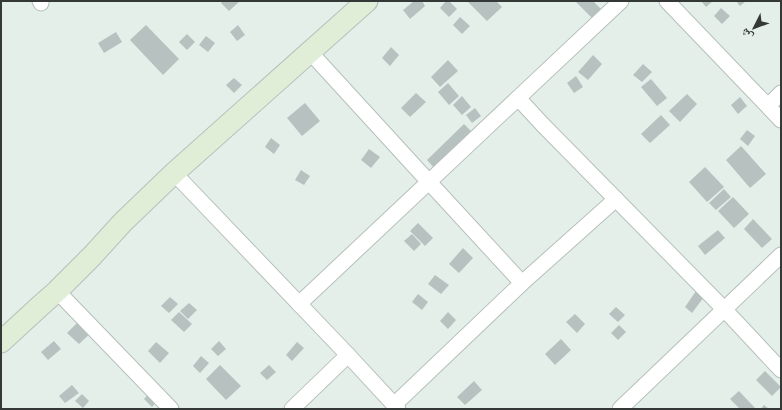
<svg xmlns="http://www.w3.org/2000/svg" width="782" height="410" viewBox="0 0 782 410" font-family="Helvetica,'Noto Naskh Arabic',sans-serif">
	<rect width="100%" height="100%" fill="#e5efea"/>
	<g fill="#b6c1c0">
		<path d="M223 1H240L229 11 221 3Z"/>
		<path d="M414 1H422L425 6 410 19 403 10Z"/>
		<path d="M446 1H449L457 9 449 17 440 8Z"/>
		<path d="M467 1H496L502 7 487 21Z"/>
		<path d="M575 1H593L601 9 592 18Z"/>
		<path d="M701 1H713L706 7Z"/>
		<path d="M736 1H746L740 6Z"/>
		<path d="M721 8 730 16 722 24 714 16Z"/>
		<path d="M460 17 470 26 462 34 453 25Z"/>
		<path d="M146 25 179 59 163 75 130 40Z"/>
		<path d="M238 25 245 35 237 41 230 32Z"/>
		<path d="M116 32 122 42 104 53 98 43Z"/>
		<path d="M187 34 195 42 187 50 179 42Z"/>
		<path d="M206 36 215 43 208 52 199 45Z"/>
		<path d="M391 47 399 55 390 66 382 58Z"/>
		<path d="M593 55 602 64 588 80 578 72Z"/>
		<path d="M448 60 458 71 440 87 431 77Z"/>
		<path d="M643 64 652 72 642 82 633 75Z"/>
		<path d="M576 76 583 87 574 93 567 83Z"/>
		<path d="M234 78 242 85 234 93 226 85Z"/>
		<path d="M651 79 667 98 657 106 641 87Z"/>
		<path d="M448 83 459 96 449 105 438 92Z"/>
		<path d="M416 93 426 102 410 117 401 108Z"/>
		<path d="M687 94 697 104 680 122 669 111Z"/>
		<path d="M462 96 471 107 462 115 453 105Z"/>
		<path d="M740 97 747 106 738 114 731 105Z"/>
		<path d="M305 103 320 121 302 136 287 118Z"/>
		<path d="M475 108 481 116 472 123 466 115Z"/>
		<path d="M661 115 670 125 650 143 641 134Z"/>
		<path d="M464 124 473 133 435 169 427 160Z"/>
		<path d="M747 130 755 136 748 146 740 139Z"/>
		<path d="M271 138 280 145 274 154 265 147Z"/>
		<path d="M741 146 766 174 750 188 726 160Z"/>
		<path d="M369 149 380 157 371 168 361 160Z"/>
		<path d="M705 167 724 187 707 202 689 182Z"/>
		<path d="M301 170 310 176 304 185 295 180Z"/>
		<path d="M724 189 731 197 716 210 709 203Z"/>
		<path d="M733 197 749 214 734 228 718 211Z"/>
		<path d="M753 219 772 239 762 248 744 229Z"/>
		<path d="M418 223 433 238 425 246 410 231Z"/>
		<path d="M718 230 725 238 705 255 698 246Z"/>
		<path d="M412 234 421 244 414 251 404 241Z"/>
		<path d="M463 248 473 258 459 273 449 264Z"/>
		<path d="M435 275 449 285 441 294 428 284Z"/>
		<path d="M696 291 704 297 692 313 685 307Z"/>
		<path d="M418 294 428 302 422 310 412 302Z"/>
		<path d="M170 297 178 304 169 313 161 306Z"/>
		<path d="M189 303 197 310 188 319 180 311Z"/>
		<path d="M616 307 625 315 618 322 609 314Z"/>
		<path d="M179 312 192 324 184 332 171 320Z"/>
		<path d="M448 312 456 320 448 329 440 321Z"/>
		<path d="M575 314 585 324 577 333 566 322Z"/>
		<path d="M82 318 94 330 79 344 67 333Z"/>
		<path d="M619 325 626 332 618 340 611 333Z"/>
		<path d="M561 339 571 350 555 365 545 354Z"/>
		<path d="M54 341 61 349 48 360 41 352Z"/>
		<path d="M219 341 226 349 218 356 211 349Z"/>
		<path d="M156 342 169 353 160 363 148 351Z"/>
		<path d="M297 342 304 348 292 361 286 355Z"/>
		<path d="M201 356 209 363 200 373 193 366Z"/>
		<path d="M220 365 241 386 226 400 206 379Z"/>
		<path d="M269 365 276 372 267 380 260 373Z"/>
		<path d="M765 371 781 387 772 396 756 380Z"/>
		<path d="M474 381 482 390 465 405 457 397Z"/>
		<path d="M72 385 79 393 65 403 59 396Z"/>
		<path d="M152 390 160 398 152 407 144 399Z"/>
		<path d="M739 391 756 409H740L730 399Z"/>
		<path d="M82 394 89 401 83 408 75 401Z"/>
		<path d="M764 405 769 409H761Z"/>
	</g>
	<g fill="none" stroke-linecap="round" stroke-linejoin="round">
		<g stroke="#b6c0bb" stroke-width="17">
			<g id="minor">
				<path d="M40 1 41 3"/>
				<path d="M667 1 781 120"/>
				<path d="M310 52 429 182 522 283"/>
				<path d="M518 98 542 124 724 309 781 370"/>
				<path d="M768 106 781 93"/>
				<path d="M174 173 348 355 398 409"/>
				<path d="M57 291 171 409"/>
				<path d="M299 304 621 1"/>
				<path d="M394 405 522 283 616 199"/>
				<path d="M292 409 348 355"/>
				<path d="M620 409 781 255"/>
			</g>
		</g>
		<g stroke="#b6c0bb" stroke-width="23">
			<path id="secondary" d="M1 342 39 307 57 291 92 256 123 222 174 173 367 1"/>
		</g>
		<use href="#minor" stroke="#fff" stroke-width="15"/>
		<use href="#secondary" stroke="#e0eed7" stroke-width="21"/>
	</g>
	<rect width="782" height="410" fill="none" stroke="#343836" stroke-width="4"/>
	<g transform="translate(754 28) rotate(228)" stroke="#e5efea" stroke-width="3" paint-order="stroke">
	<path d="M0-3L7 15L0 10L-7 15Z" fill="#343836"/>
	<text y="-6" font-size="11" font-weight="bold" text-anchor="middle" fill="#343836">ش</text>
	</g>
</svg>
